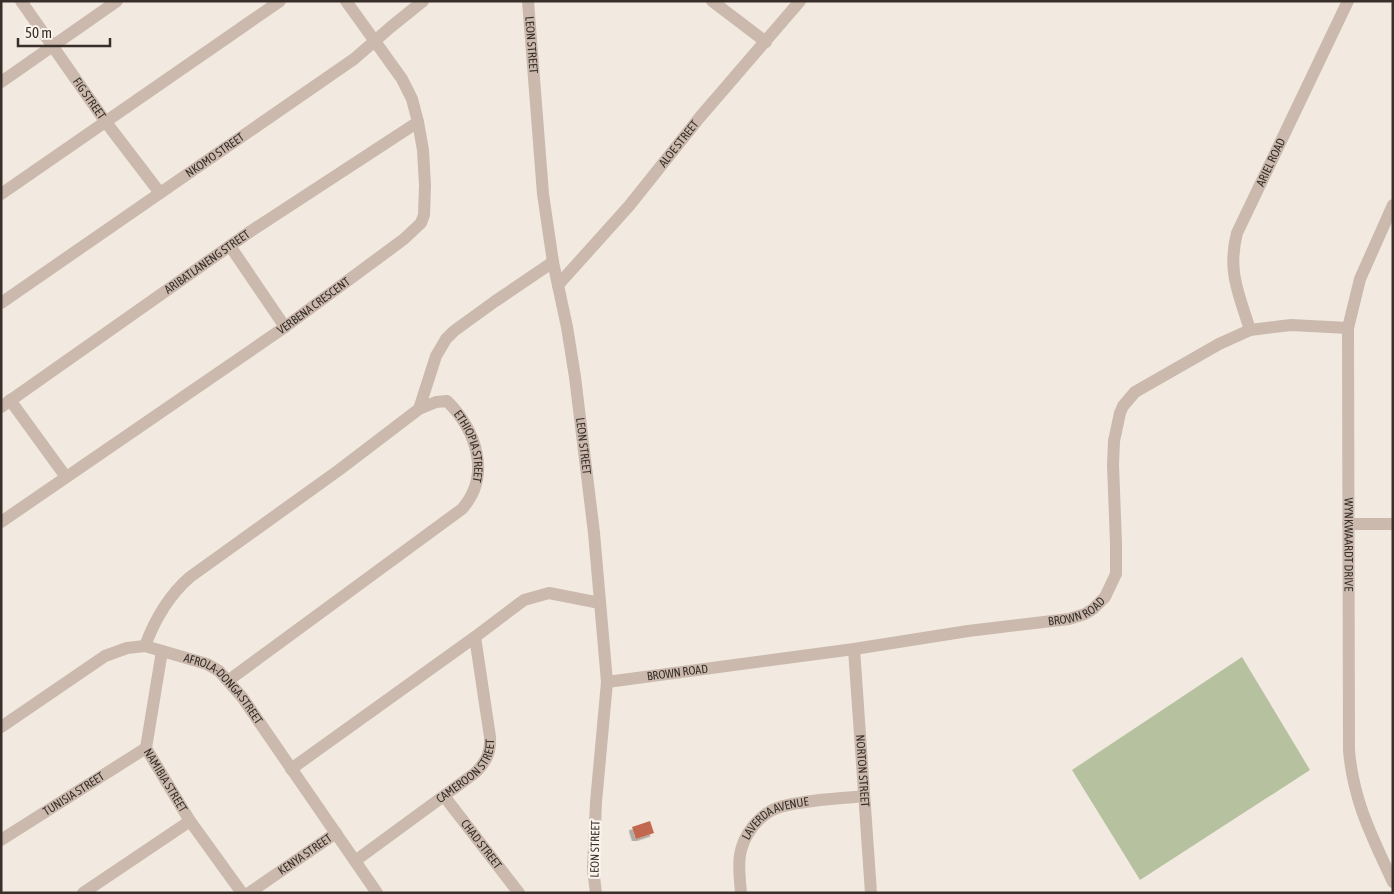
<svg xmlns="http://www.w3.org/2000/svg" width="1394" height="894" viewBox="0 0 1394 894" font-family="'Asap Condensed',sans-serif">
	<defs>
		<filter id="shadow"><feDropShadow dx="-3.5" dy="3.5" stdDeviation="0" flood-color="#0004"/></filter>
	</defs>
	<rect width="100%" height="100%" fill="#f2e9e0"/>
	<path fill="#b6c1a0" d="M1242 657 1310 770 1140 880 1072 770Z"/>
	<path fill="#c1684f" filter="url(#shadow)" d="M650 821 654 833 636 839 632 827Z"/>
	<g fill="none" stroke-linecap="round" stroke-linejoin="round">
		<g stroke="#cab9ac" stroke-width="12">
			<path id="s1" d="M21 1 105 121 160 193"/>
			<path id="s2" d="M528 1 543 194 553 262 567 327 575 377 594 533 607 682 596 802 593 869 596 893"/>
			<path d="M712 1 766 42"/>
			<path d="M1 82 117 1"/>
			<path d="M1 194 280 1"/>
			<path id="s3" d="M1393 205 1360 279 1348 328 1349 750C1353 800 1372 837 1393 882"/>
			<path d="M230 246 285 327"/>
			<path id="s4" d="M558 285 629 206 700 117 800 1"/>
			<path id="s5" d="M1 303 354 59 392 26 423 1"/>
			<path id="s6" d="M1250 330C1239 294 1227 271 1237 233L1348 1"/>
			<path d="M10 400 66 477"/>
			<path id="s7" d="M1 407 251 231 418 122"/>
			<path d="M419 409 436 356 446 339 454 331 494 302 553 262"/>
			<path id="s8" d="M1 522 285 327 404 239 421 223 424 215 425 185 423 150 418 122 412 99 402 79 346 1"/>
			<path d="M1348 524H1393"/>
			<path id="s9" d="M145 646C155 619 168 596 190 577L339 470 419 409 436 402 447 401C476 430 492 475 462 509L229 680"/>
			<path id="s10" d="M854 649 871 893"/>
			<path id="s11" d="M162 651 146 748 190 821 242 893"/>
			<path id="s12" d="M607 682 854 649 968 631 1069 619 1085 614 1093 609 1105 597 1116 574V543L1113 465 1114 441 1120 413 1123 406 1135 392 1219 344 1250 330 1291 325 1348 328"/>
			<path id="s13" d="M1 727 105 656 127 648 145 646 207 664 219 671 242 697 377 893"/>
			<path d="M291 769 475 637 524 600 549 593 600 603"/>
			<path id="s14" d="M444 796 519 893"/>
			<path id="s15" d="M1 840 146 748"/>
			<path id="s16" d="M355 861 475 773C486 762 491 753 490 737L475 637"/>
			<path d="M83 893 190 821"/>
			<path id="s17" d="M249 893 336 833"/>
			<path id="s18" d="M741 893C740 880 738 867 740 855 743 836 758 815 777 808 801 800 837 799 864 796"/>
		</g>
	</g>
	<g text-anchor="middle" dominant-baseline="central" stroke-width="4.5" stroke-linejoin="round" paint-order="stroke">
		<g font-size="12" fill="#382f2a" stroke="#faf3ec">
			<text stroke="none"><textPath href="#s2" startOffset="44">LEON STREET</textPath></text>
			<text stroke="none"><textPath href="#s1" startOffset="119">FIG STREET</textPath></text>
			<text stroke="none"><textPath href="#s4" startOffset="186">ALOE STREET</textPath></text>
			<text stroke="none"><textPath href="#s5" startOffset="260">NKOMO STREET</textPath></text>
			<text stroke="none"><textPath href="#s6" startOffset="178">ARIEL ROAD</textPath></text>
			<text stroke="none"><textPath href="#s7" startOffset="252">ARIBATLANENG STREET</textPath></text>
			<text stroke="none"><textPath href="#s8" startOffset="380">VERBENA CRESCENT</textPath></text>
			<text stroke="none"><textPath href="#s2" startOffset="449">LEON STREET</textPath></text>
			<text stroke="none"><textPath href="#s9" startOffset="449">ETHIOPIA STREET</textPath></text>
			<text stroke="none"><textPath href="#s3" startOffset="348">WYNKWAARDT DRIVE</textPath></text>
			<text stroke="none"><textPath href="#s12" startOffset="476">BROWN ROAD</textPath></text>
			<text stroke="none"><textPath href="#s12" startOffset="71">BROWN ROAD</textPath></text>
			<text stroke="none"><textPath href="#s13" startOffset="260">AFROLA-DONGA STREET</textPath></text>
			<text stroke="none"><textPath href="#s16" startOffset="145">CAMEROON STREET</textPath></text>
			<text stroke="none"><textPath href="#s10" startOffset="122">NORTON STREET</textPath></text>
			<text stroke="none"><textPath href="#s11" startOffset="136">NAMIBIA STREET</textPath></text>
			<text stroke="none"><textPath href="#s15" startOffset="86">TUNISIA STREET</textPath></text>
			<text stroke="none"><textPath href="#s18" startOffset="94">LAVERDA AVENUE</textPath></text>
			<text stroke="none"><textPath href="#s14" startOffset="61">CHAD STREET</textPath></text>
			<text transform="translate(595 849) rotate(-89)">LEON STREET</text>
			<text stroke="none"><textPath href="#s17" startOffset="68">KENYA STREET</textPath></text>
		</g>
	</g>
	<rect width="1394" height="894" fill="none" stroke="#382f2a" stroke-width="5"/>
	<path d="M18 38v8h92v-8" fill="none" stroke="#382f2a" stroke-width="2.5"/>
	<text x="25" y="38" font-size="15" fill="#382f2a" stroke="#faf3ec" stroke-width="4" paint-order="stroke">50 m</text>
</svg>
